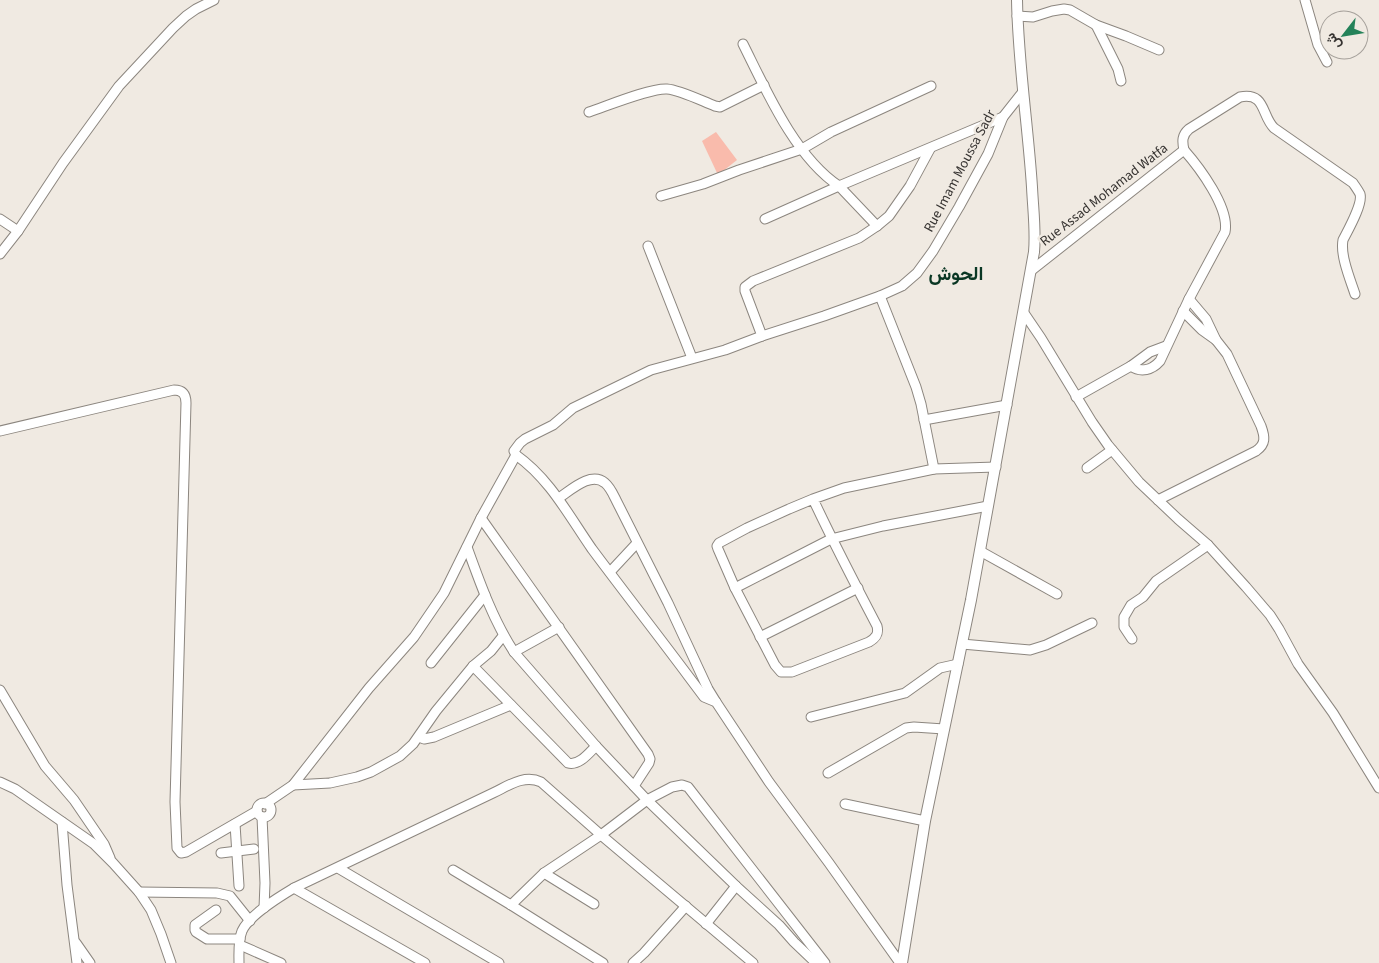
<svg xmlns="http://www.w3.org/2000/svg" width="1379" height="963" viewBox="0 0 1379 963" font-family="'Source Sans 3',Vazirmatn,sans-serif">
	<rect width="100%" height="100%" fill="#f0eae2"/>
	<path fill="#f9bbac" d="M716 132 737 160 718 175 702 141Z"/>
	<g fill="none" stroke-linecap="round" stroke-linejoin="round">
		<g stroke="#8c867f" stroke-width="11">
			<g id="minor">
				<path d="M1305 0 1318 45 1327 62"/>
				<path d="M1017 16 1033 17 1052 11 1064 9 1070 10 1096 25 1126 36 1159 50"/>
				<path d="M1096 25 1118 69 1121 81"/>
				<path d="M743 44C766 90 795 157 839 186L1003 117"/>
				<path d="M589 112C607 106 650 88 667 89 680 90 702 101 715 106L720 107 764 85"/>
				<path d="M1184 150C1182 141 1182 135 1189 129L1240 97C1266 92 1261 115 1274 128L1353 183C1355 186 1358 190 1360 194 1363 204 1348 230 1343 240 1340 255 1350 279 1355 294"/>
				<path d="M661 196 703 184 739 170 802 149 831 132 931 86"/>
				<path d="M0 219 18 231 63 163 119 86 173 28 186 16 196 9 214 0"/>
				<path d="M765 219 839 186 877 226"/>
				<path d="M648 246 692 358"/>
				<path d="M0 254 18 231"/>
				<path d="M1032 270 1184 150C1199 167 1230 208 1225 232L1189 299 1160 361C1152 370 1141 373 1131 366"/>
				<path d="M880 296 916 387 921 404 934 469"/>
				<path d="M1183 311 1202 330 1216 340"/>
				<path d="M1024 313 1041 338 1092 422 1108 445 1139 482 1178 519 1208 545 1246 587 1270 615 1279 629 1298 664 1333 713 1379 788"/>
				<path d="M762 336 745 291V287L753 281 859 238 877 226 889 216 910 186 930 149"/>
				<path d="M1076 397 1131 366 1150 352 1166 346"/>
				<path d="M924 420 1007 405"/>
				<path d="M0 431 174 390C183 390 186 395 186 403L175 802 177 848 181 853 186 852 257 811"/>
				<path d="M516 455C550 479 569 516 592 549 624 592 657 634 689 677L704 697 716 702 769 782 829 863 900 963"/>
				<path d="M1087 468 1112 450"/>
				<path d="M559 498C571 490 591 471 605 483 610 487 613 494 616 500L668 603 708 689 716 702"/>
				<path d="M813 499C833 542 855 584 877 626 879 634 876 638 869 642L792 672H781L775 665 735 588 718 549 717 546 719 543 747 528 789 509 813 499 844 488 934 469 996 467"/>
				<path d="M1158 500 1256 451C1266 444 1265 437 1261 426L1227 354 1216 340 1206 319 1189 299"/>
				<path d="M481 518 648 754 650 759 649 763 634 786"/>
				<path d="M467 547C480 583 493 620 514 652L596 746 647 800 736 886 779 925 794 942 816 963"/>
				<path d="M980 551 1057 594"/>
				<path d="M610 572 637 543"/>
				<path d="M735 588 831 539 883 526 988 506"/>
				<path d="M760 637 858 588"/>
				<path d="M1132 639 1124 627V617L1131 605 1143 597 1156 581 1208 545"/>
				<path d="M962 644 1030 650 1046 645 1092 623"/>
				<path d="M514 652 559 627"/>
				<path d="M431 663 485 595"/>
				<path d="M473 666 568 763C579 766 589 753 596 746"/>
				<path d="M0 690 45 766 74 800 104 844 110 858"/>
				<path d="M811 717 905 693 940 668 958 664"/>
				<path d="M419 737 424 739 434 737 511 705"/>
				<path d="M828 773 906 728 914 727 944 729"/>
				<path d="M0 782 15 789 94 844 113 863 139 892 151 910 161 934 171 963"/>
				<path d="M293 785 330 783 357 777 371 772 400 756 413 744 436 711 473 666 491 651 503 636"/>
				<circle cx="264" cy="810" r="7"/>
				<path d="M265 804 293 785 369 688 414 637 444 593 481 518 516 455 514 451 520 443 525 439 553 425 573 408 651 370 725 350 762 336 824 316 880 296 902 286 917 273 933 251 959 207 988 154 1003 117 1022 93"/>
				<path d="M845 804 925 821"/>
				<path d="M262 817 265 883 264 908"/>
				<path d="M62 822 67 885 77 963"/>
				<path d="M235 824 239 886"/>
				<path d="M221 853 254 849"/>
				<path d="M338 868 499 963"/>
				<path d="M453 870 511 905 603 963"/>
				<path d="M544 873 594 904"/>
				<path d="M294 888 425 963"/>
				<path d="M139 892 217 893 230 896 250 921"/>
				<path d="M511 905 544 873 601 835 647 800 672 787 682 785 688 787 825 963"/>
				<path d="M216 910 195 925V930L196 932 207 939H240"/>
				<path d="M706 924 736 886"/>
				<path d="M76 943 90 963"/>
				<path d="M240 945 281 963"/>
				<path d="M239 963C239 953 238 941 242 931 249 915 279 897 294 888L493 793C508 786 524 774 541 782L601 835 753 963"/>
				<path d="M633 963 644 953 686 906"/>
			</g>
		</g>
		<g stroke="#8c867f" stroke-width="12">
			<path id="major" d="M902 963 925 821 971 600 1034 252C1036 231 1033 209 1032 187 1028 125 1018 63 1017 0"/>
		</g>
		<use href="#minor" stroke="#fff" stroke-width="9"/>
		<use href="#major" stroke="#fff" stroke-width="10"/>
	</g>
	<g text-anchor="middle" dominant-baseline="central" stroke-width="5" stroke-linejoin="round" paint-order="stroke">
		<g font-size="14" fill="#363331" stroke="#f0eae2">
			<text transform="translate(960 171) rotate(-62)">Rue Imam Moussa Sadr</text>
			<text transform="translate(1104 195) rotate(-38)">Rue Assad Mohamad Watfa</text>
		</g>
		<g font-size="19" font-weight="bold" fill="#0a3724" stroke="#f0eae2">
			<text x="956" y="274">الحوش</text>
		</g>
	</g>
	<g transform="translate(1344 35) rotate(239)"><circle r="24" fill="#f0eae2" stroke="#a6a19b"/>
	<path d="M0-4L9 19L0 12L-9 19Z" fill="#248259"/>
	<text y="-8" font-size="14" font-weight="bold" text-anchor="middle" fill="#363331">ش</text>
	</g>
</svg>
